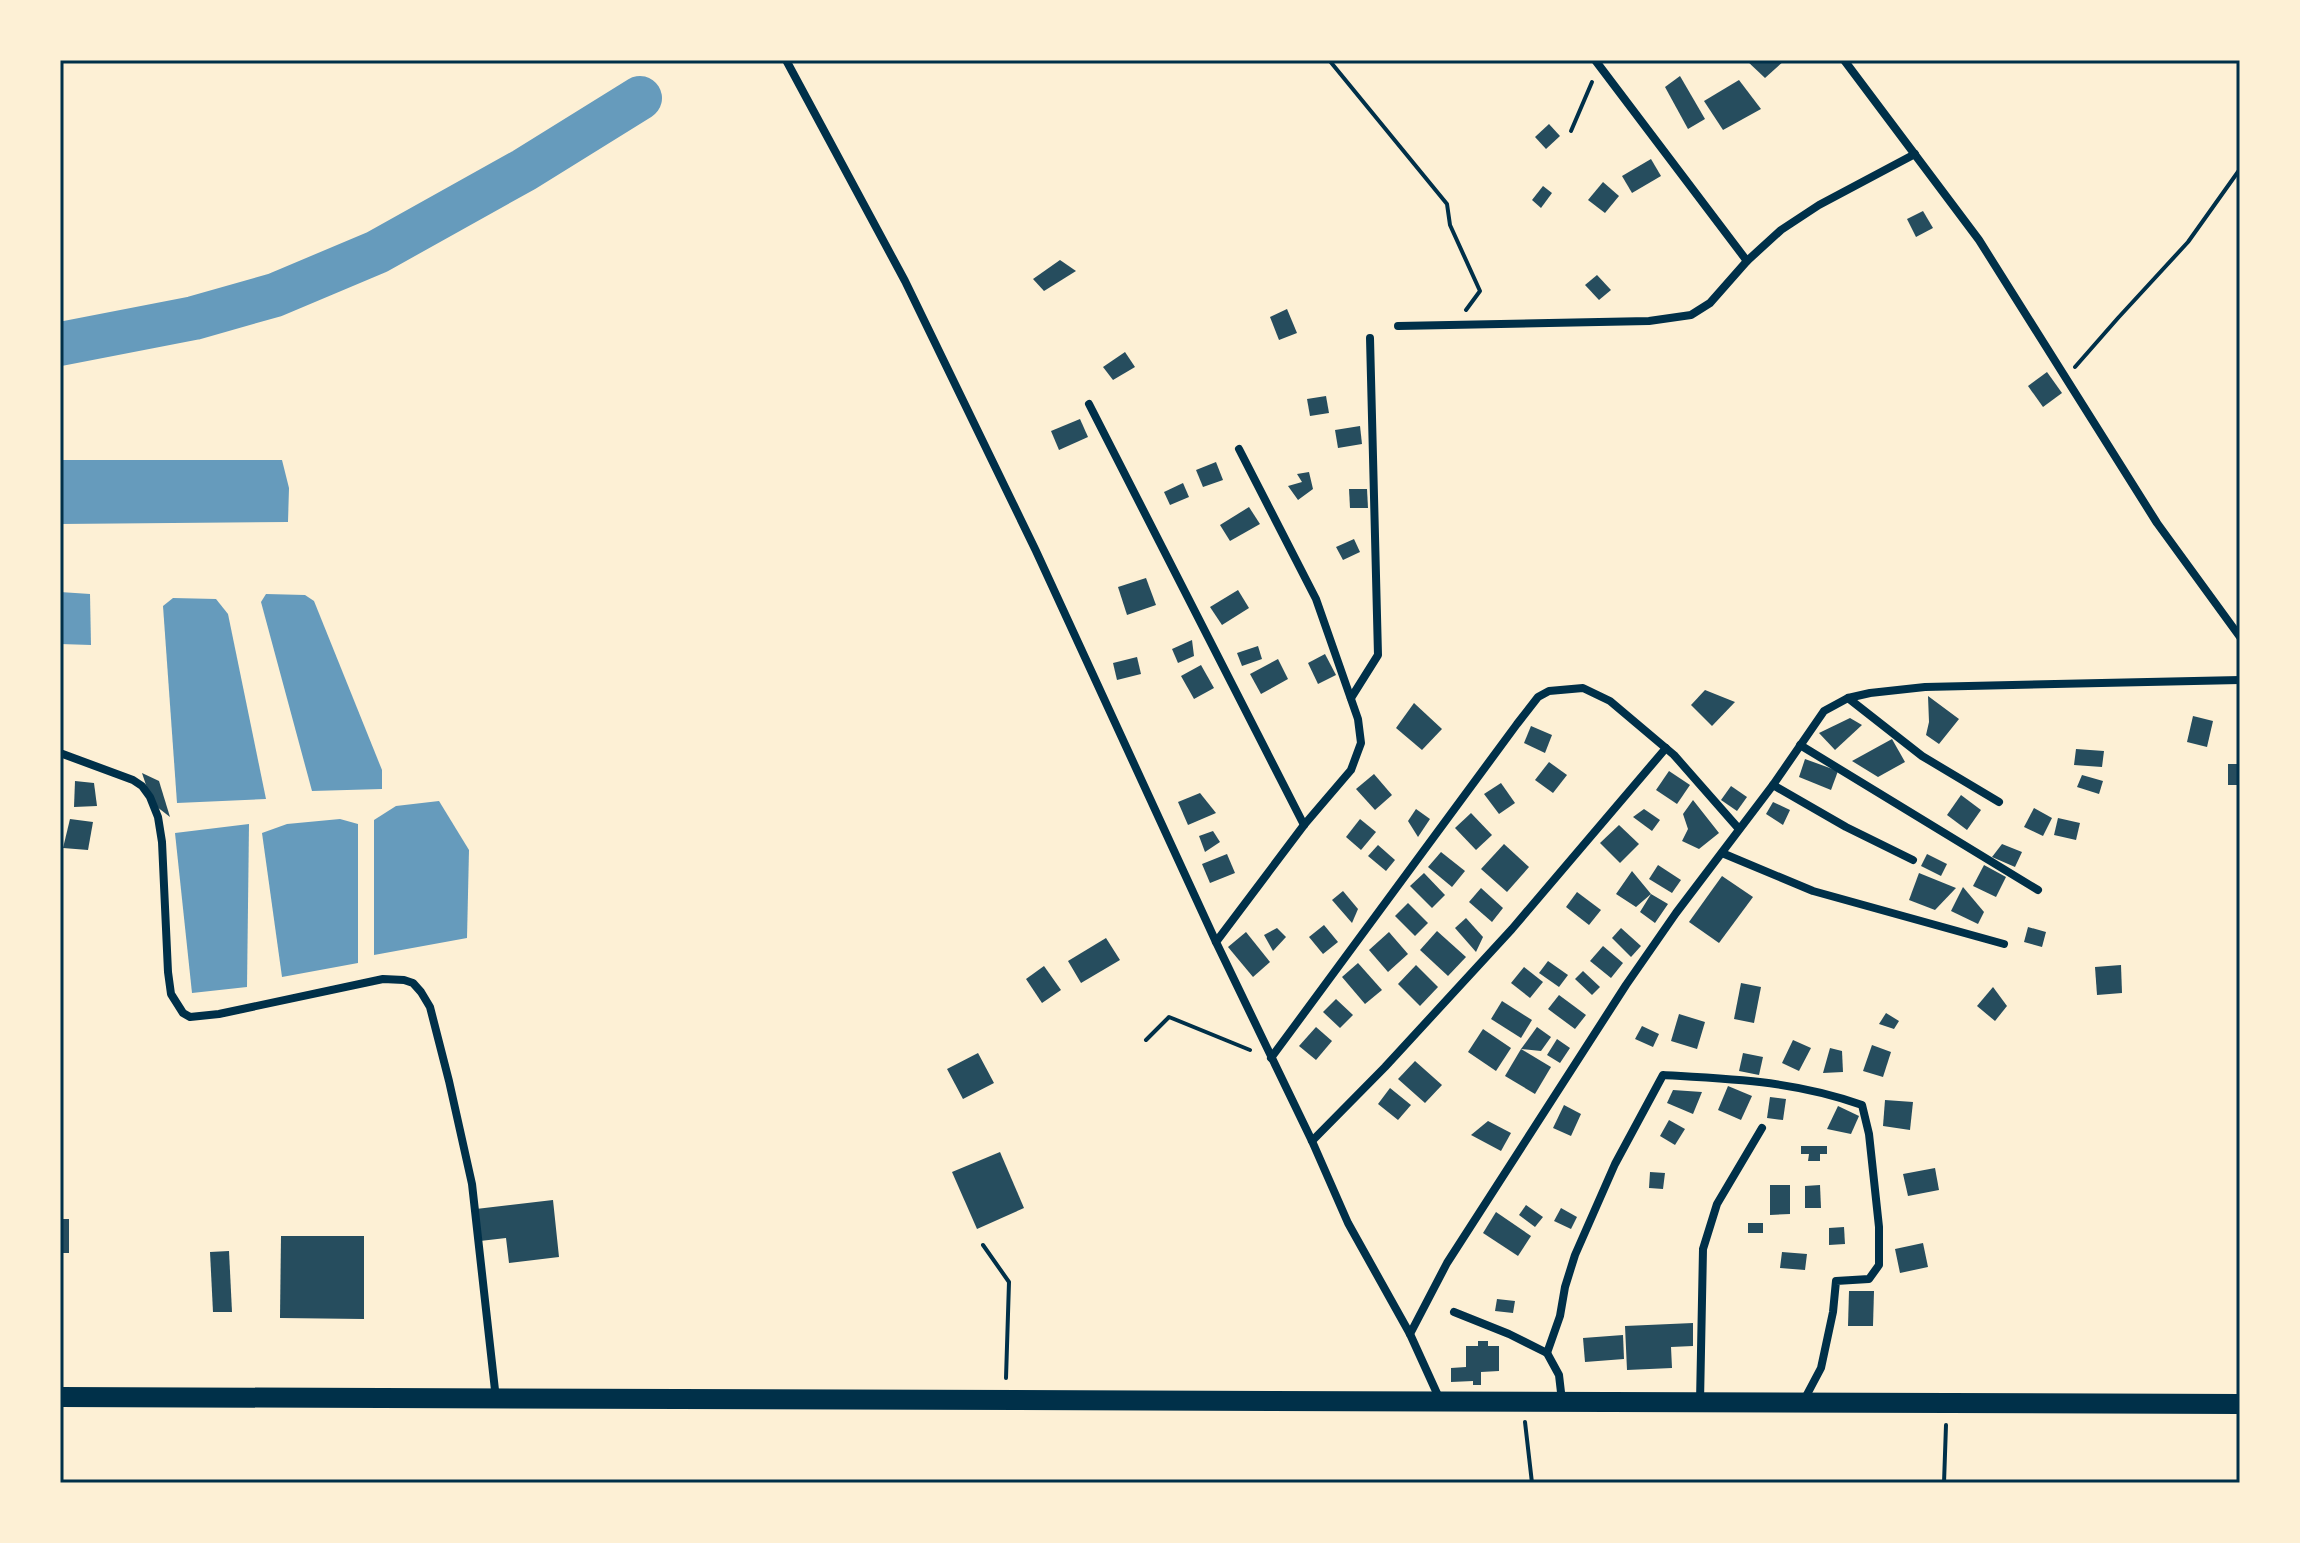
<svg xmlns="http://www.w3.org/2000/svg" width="2300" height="1543" viewBox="0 0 2300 1543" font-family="Poppins,sans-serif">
	<rect width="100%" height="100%" fill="#fdf0d5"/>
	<g fill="#669bbc">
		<path d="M60 460H282L289 488 288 522 60 524Z"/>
		<path d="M60 592 90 594 91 645 60 644Z"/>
		<path d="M266 594 305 595 314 601 382 770V789L312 791 261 602Z"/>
		<path d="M173 598 216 599 228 614 266 799 177 803 163 606Z"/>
		<path d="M439 801 469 850 467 938 374 955V820L396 806Z"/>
		<path d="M340 819 358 824V963L282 977 262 833 287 824Z"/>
		<path d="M249 824 247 987 192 993 175 833Z"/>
	</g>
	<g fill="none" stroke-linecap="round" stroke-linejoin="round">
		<path stroke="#669bbc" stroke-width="44" d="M60 344 194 318 275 295 377 252 524 170 640 98"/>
	</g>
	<g fill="#264d5e">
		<path d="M1746 60H1785L1765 78Z"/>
		<path d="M1680 76 1705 119 1688 129 1665 87Z"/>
		<path d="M1739 80 1761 109 1723 130 1704 101Z"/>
		<path d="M1549 124 1560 136 1546 149 1535 137Z"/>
		<path d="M1651 159 1661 176 1632 193 1622 176Z"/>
		<path d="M1603 182 1619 196 1605 213 1588 200Z"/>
		<path d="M1543 186 1552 193 1541 208 1532 200Z"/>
		<path d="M1923 211 1933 228 1916 237 1907 219Z"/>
		<path d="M1060 260 1076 271 1044 291 1033 279Z"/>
		<path d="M1597 275 1611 290 1599 300 1585 285Z"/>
		<path d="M1287 309 1297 333 1279 340 1270 317Z"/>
		<path d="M1125 352 1135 367 1113 380 1103 367Z"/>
		<path d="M2047 372 2062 393 2043 407 2028 386Z"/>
		<path d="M1326 396 1329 413 1310 416 1307 399Z"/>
		<path d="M1080 419 1088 437 1059 450 1051 431Z"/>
		<path d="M1360 426 1362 444 1338 448 1335 430Z"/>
		<path d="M1216 462 1223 480 1203 487 1196 470Z"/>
		<path d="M1309 472 1313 489 1298 500 1288 486 1302 482 1297 474Z"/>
		<path d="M1183 483 1189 497 1170 505 1164 492Z"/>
		<path d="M1349 489H1367L1368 508H1350Z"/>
		<path d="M1249 507 1260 524 1230 541 1220 525Z"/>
		<path d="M1354 539 1360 552 1343 560 1336 547Z"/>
		<path d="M1146 578 1156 605 1127 615 1118 587Z"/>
		<path d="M1238 590 1249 608 1222 625 1210 607Z"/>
		<path d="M1192 640 1194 656 1178 663 1172 649Z"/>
		<path d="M1258 646 1262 659 1242 666 1237 653Z"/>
		<path d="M1325 654 1336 675 1318 684 1308 663Z"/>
		<path d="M1137 657 1141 674 1117 680 1113 663Z"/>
		<path d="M1278 659 1288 679 1261 694 1250 674Z"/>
		<path d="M1201 665 1214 688 1194 699 1181 676Z"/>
		<path d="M1705 690 1735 702 1712 726 1691 705Z"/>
		<path d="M1928 696 1959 719 1939 744 1926 735 1929 722Z"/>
		<path d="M1414 703 1442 729 1422 750 1396 728Z"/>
		<path d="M2193 716 2213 721 2207 747 2187 742Z"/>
		<path d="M1850 718 1862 725 1835 750 1819 733Z"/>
		<path d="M1531 726 1552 735 1545 753 1524 743Z"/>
		<path d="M1892 739 1905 762 1878 777 1852 761Z"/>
		<path d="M2076 749 2104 751 2102 767 2074 765Z"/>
		<path d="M1805 759 1838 771 1831 790 1799 777Z"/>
		<path d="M1549 762 1567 775 1553 793 1535 780Z"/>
		<rect x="2228" y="764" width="11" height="21"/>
		<path d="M1669 771 1690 785 1677 804 1656 790Z"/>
		<path d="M142 773 159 781 170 817 152 803Z"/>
		<path d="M1374 774 1392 795 1375 810 1356 789Z"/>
		<path d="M2082 775 2103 781 2099 794 2077 787Z"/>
		<path d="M75 781 94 783 97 806 74 807Z"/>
		<path d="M1501 783 1515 803 1499 814 1484 794Z"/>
		<path d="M1731 786 1747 797 1737 811 1721 800Z"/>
		<path d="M1200 793 1216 813 1188 825 1178 802Z"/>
		<path d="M1961 795 1981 810 1967 830 1947 815Z"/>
		<path d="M1693 800 1719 833 1699 849 1682 841 1688 829 1683 814Z"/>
		<path d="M1773 802 1790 810 1783 825 1766 814Z"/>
		<path d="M2034 808 2052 818 2043 836 2024 827Z"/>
		<path d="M1416 809 1430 819 1418 837 1408 821Z"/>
		<path d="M1644 809 1660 820 1652 831 1633 817Z"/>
		<path d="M1471 813 1492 835 1476 850 1455 828Z"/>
		<path d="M2058 818 2080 823 2076 840 2054 835Z"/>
		<path d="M70 819 93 822 88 850 63 848Z"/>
		<path d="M1360 819 1376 832 1361 850 1346 837Z"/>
		<path d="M1619 825 1639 844 1620 863 1600 843Z"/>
		<path d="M1213 831 1220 842 1205 852 1199 836Z"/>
		<path d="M1504 844 1529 867 1507 892 1481 869Z"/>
		<path d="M2002 844 2022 852 2015 867 1992 857Z"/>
		<path d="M1378 845 1395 860 1386 871 1368 856Z"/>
		<path d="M1441 852 1465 871 1452 887 1428 867Z"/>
		<path d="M1227 854 1235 873 1210 883 1202 864Z"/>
		<path d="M1927 854 1947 864 1941 876 1921 866Z"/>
		<path d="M1658 865 1681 880 1672 893 1649 879Z"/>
		<path d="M1984 865 2006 877 1996 897 1973 886Z"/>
		<path d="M1632 871 1651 894 1668 904 1655 923 1640 912 1651 894 1636 907 1616 894Z"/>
		<path d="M1424 873 1445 895 1432 908 1410 886Z"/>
		<path d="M1919 873 1956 888 1935 910 1909 900Z"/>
		<path d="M1722 876 1753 897 1719 943 1689 922Z"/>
		<path d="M1963 887 1984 912 1978 924 1951 911Z"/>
		<path d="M1481 888 1503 908 1492 922 1469 902Z"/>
		<path d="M1343 891 1358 909 1352 923 1332 900Z"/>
		<path d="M1577 892 1601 910 1589 925 1566 907Z"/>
		<path d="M1408 903 1428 923 1415 936 1395 916Z"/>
		<path d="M1466 918 1483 937 1476 952 1455 928Z"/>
		<path d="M1324 925 1338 942 1323 954 1309 937Z"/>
		<path d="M2028 927 2046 932 2042 947 2024 942Z"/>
		<path d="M1277 928 1286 937 1273 951 1264 935Z"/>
		<path d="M1621 928 1641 946 1631 957 1612 938Z"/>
		<path d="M1437 931 1466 957 1448 976 1420 950Z"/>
		<path d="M1246 932 1270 962 1253 977 1228 947Z"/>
		<path d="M1389 932 1408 954 1388 972 1369 950Z"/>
		<path d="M1106 938 1120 960 1081 983 1068 961Z"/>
		<path d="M1603 946 1623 963 1611 978 1590 961Z"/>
		<path d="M1548 961 1568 975 1559 987 1539 973Z"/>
		<path d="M1358 963 1382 990 1365 1004 1342 977Z"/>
		<path d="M1416 965 1438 987 1420 1006 1398 984Z"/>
		<path d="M2121 965 2122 993 2097 995 2095 967Z"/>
		<path d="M1044 966 1061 990 1042 1003 1026 979Z"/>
		<path d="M1524 967 1543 982 1530 998 1511 983Z"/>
		<path d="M1583 971 1600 987 1592 995 1575 979Z"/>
		<path d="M1741 983 1761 987 1754 1023 1734 1019Z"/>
		<path d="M1993 987 2007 1006 1995 1021 1977 1006Z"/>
		<path d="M1559 995 1586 1015 1575 1029 1548 1009Z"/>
		<path d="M1336 999 1353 1015 1340 1028 1323 1012Z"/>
		<path d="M1502 1001 1532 1020 1521 1038 1491 1019Z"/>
		<path d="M1886 1013 1899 1021 1894 1029 1879 1024Z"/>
		<path d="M1679 1014 1705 1022 1697 1049 1671 1041Z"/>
		<path d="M1642 1026 1659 1034 1653 1047 1635 1039Z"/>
		<path d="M1316 1027 1332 1041 1316 1060 1299 1046Z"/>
		<path d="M1537 1027 1551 1037 1541 1051 1521 1049Z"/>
		<path d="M1483 1029 1511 1048 1496 1071 1468 1052Z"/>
		<path d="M1557 1039 1570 1048 1560 1063 1547 1055Z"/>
		<path d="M1793 1040 1811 1048 1799 1071 1782 1063Z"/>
		<path d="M1872 1045 1891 1052 1883 1077 1863 1071Z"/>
		<path d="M1830 1048 1842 1051 1843 1072 1823 1073Z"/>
		<path d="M1521 1049 1551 1067 1535 1094 1505 1076Z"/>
		<path d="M978 1053 994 1083 963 1099 947 1069Z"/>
		<path d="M1743 1053 1763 1057 1759 1075 1739 1071Z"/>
		<path d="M1415 1061 1442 1085 1425 1103 1398 1079Z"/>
		<path d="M1728 1086 1752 1096 1741 1120 1718 1110Z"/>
		<path d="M1390 1088 1411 1105 1398 1120 1378 1104Z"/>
		<path d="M1673 1090 1702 1092 1693 1114 1667 1103Z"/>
		<path d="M1770 1097 1786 1099 1783 1120 1767 1118Z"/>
		<path d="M1885 1100 1913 1102 1910 1130 1883 1126Z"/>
		<path d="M1564 1105 1581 1114 1571 1136 1553 1128Z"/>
		<path d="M1838 1106 1859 1116 1851 1134 1827 1129Z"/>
		<path d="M1669 1120 1685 1129 1675 1145 1660 1136Z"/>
		<path d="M1488 1121 1511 1133 1501 1151 1471 1135Z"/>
		<path d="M1801 1146H1827V1154H1820V1161H1808L1809 1154H1801Z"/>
		<path d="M1000 1152 1024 1208 977 1229 952 1172Z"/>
		<path d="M1935 1168 1939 1190 1908 1196 1903 1174Z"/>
		<path d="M1650 1172 1665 1173 1663 1189 1649 1188Z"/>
		<path d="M1770 1185H1790V1214L1770 1215Z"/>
		<path d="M1820 1185 1821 1208H1805V1186Z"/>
		<path d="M553 1200 559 1257 509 1263 506 1238 480 1241 476 1209Z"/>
		<path d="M1526 1205 1543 1217 1535 1227 1519 1215Z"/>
		<path d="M1561 1208 1577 1217 1571 1229 1554 1221Z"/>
		<path d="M1496 1212 1531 1236 1518 1256 1483 1233Z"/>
		<rect x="60" y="1219" width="9" height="34"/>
		<rect x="1748" y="1223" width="15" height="10"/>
		<path d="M1844 1227 1845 1244 1829 1245V1228Z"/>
		<path d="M281 1236H364V1319L280 1318Z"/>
		<path d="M1923 1243 1928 1267 1900 1273 1895 1249Z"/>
		<path d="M229 1251 232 1312H213L210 1252Z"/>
		<path d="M1782 1252 1807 1254 1805 1270 1780 1268Z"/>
		<path d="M1849 1291H1874L1873 1326H1848Z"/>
		<path d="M1497 1299 1515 1301 1513 1313 1495 1311Z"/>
		<path d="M1693 1323V1346L1671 1347 1672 1368 1627 1370 1625 1326Z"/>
		<path d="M1623 1335 1624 1359 1585 1362 1583 1338Z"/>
		<path d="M1478 1341H1488V1346H1499V1371L1481 1372V1385H1473V1381L1451 1382V1368L1466 1367V1346H1478Z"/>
	</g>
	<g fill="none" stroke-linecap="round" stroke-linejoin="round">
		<g stroke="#003049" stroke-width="4">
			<path d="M1329 60 1447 204 1450 225 1480 291 1466 310"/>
			<path d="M1571 131 1592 82"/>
			<path d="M2075 367 2118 318 2188 242 2240 169"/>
			<path d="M1146 1040 1169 1017 1250 1050"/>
			<path d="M983 1245 1009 1282 1006 1378"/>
			<path d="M1525 1422 1532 1483"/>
			<path d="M1944 1483 1946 1425"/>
		</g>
		<g stroke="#003049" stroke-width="8">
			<path d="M786 60 905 281 1036 551 1216 942 1312 1141 1348 1223 1410 1334 1440 1400"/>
			<path d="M1595 60 1747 261"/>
			<path d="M1844 60 1979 240 2157 523 2240 637"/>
			<path d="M1398 326 1649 321 1691 315 1710 303 1747 261 1781 230 1819 205 1915 154"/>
			<path d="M1089 404 1304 825"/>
			<path d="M1351 698 1378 655 1370 338"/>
			<path d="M1848 698 1922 756 1999 802"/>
			<path d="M1800 745 2038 890"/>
			<path d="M60 753 133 780 142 786 150 797 158 817 162 842 168 972 171 994 183 1013 190 1017 219 1014 383 979 404 980 413 983 421 992 430 1007 449 1081 472 1184 496 1399"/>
			<path d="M1773 785 1846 827 1913 860"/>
			<path d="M1722 853 1813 891 2004 944"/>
			<path d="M1216 942 1304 825 1351 770 1361 743 1358 719 1316 599 1239 449"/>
			<path d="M1271 1058 1517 724 1538 697 1549 691 1583 688 1610 701 1674 755 1739 829"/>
			<path d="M1312 1141 1385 1067 1512 929 1666 748"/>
			<path d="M1454 1312 1509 1334 1547 1353 1559 1375 1562 1401"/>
			<path d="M1410 1334 1447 1263 1626 985 1676 913 1773 785 1824 711 1848 698 1870 693 1925 687 2240 680"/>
			<path d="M1547 1353 1560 1316 1565 1287 1575 1255 1615 1164 1663 1075C1733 1079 1795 1081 1862 1105L1869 1134 1879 1227V1265L1869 1279 1836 1281 1833 1312 1821 1368 1803 1402"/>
			<path d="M1700 1402 1703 1249 1717 1204 1762 1128"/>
		</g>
		<path stroke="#003049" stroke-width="20" d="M60 1397 2240 1404"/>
	</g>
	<rect width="2300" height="1543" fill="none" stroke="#fdf0d5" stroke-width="124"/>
	<rect x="62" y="62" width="2176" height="1419" fill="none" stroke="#003049" stroke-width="3"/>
</svg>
